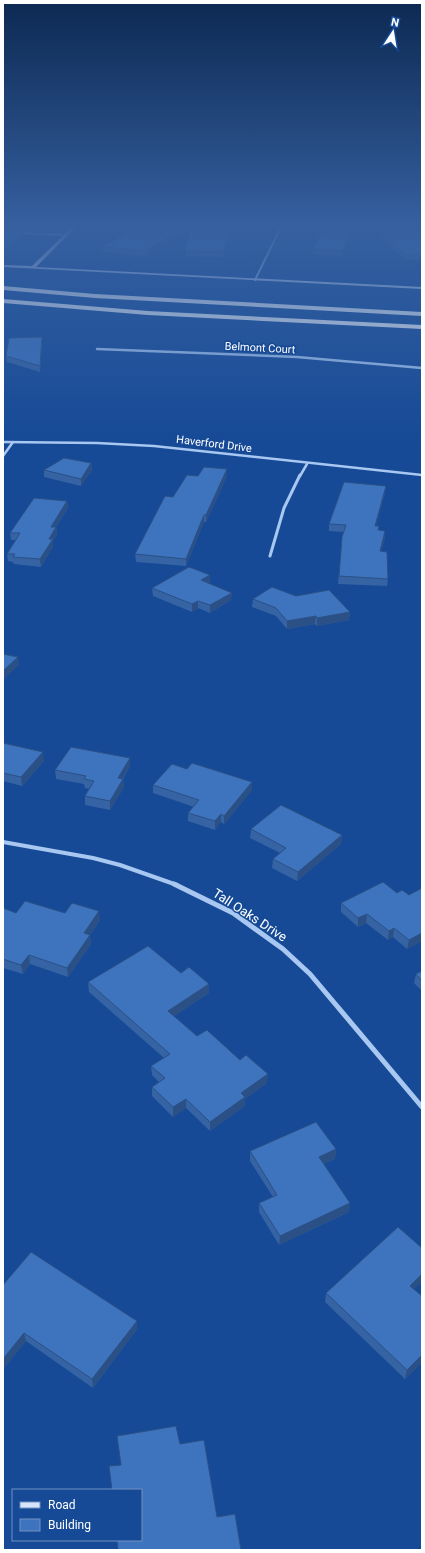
<svg xmlns="http://www.w3.org/2000/svg" width="425" height="1553" viewBox="0 0 425 1553" font-family="Roboto,sans-serif">
	<rect width="100%" height="100%" fill="#164a96"/>
	<g fill="none" stroke-linecap="round" stroke-linejoin="round">
		<g stroke="#a8c7f1" stroke-width="2">
			<path d="M20 233 66 235"/>
			<path d="M255 280 282 225"/>
		</g>
		<g stroke="#a8c7f1" stroke-width="2.5">
			<path d="M97 349 297 357 422 368"/>
			<path d="M3 442 97 443 154 446 422 475"/>
			<path d="M3 456 13 442"/>
			<path d="M300 476 307 464"/>
		</g>
		<path stroke="#a8c7f1" stroke-width="3" d="M270 556 284 508 300 475"/>
		<path stroke="#a8c7f1" stroke-width="4" d="M3 842 93 858 120 865 177 885"/>
		<path stroke="#a8c7f1" stroke-width="5" d="M174 884 233 913 283 949 310 974 422 1107"/>
		<path fill="#d7e5fc" fill-rule="evenodd" d="M74 225H78L36 267 422 287V289L3 267V265L32 266Z"/>
		<g fill="#fff" fill-rule="evenodd">
			<path d="M3 286 95 294 422 312V316L95 298 3 290Z"/>
			<path d="M3 299 148 311 422 325V329L148 315 3 303Z"/>
		</g>
	</g>
	<g fill="#3563a3">
		<path d="M3 225H40H36L29 231 18 230 24 236 12 246H3Z"/>
		<path d="M137 225H188V227L146 256 103 252V247Z"/>
		<path d="M353 225 343 256 312 254 313 249Z"/>
		<path d="M382 233 422 235V259L405 260 381 237Z"/>
		<path d="M227 242 224 257 185 256V251Z"/>
		<path d="M42 337V343L40 372 7 362 6 356Z"/>
		<path d="M91 463 92 470 81 486 44 477V470Z"/>
		<path d="M227 469V476L206 522H204L186 566 136 562 135 554 173 497 198 476Z"/>
		<path d="M385 493 376 526H379V530L385 538 381 551 388 579 387 586 338 584 342 537 343 532 329 531V524Z"/>
		<path d="M67 501 68 508 56 527 57 535 53 541V547L41 567 14 564 13 562 8 561 7 554 16 540H11L10 533Z"/>
		<path d="M210 575V583L208 584 231 600 210 613 198 608 192 612 153 596 152 588Z"/>
		<path d="M296 596 350 612 349 620 317 626 315 624 287 629 276 616 252 607 253 599Z"/>
		<path d="M3 743 44 761 22 786 3 781Z"/>
		<path d="M130 758V766L123 779 124 787 110 810 85 805V796L89 789 85 788 84 784 56 779 55 770Z"/>
		<path d="M187 769 252 782V790L224 824 221 822 215 830 188 821V813L194 807 153 793V785Z"/>
		<path d="M251 829 342 835 341 844 297 881 272 868 273 859 280 853 250 838Z"/>
		<path d="M422 888V941L407 949 393 937 388 940 366 923 358 927 341 912V903L397 893 409 895Z"/>
		<path d="M3 908 16 913H65L100 920 90 935 91 944 68 977 30 964 23 974 3 968Z"/>
		<path d="M422 971V991L414 983 416 974Z"/>
		<path d="M181 973 209 984V993L174 1016 197 1036 267 1083 245 1099V1106L210 1131 186 1108 173 1117 152 1096V1087L159 1082 152 1075 151 1066 164 1058 89 992 88 982Z"/>
		<path d="M336 1149 335 1159 323 1164 349 1212 279 1245 259 1212V1203L273 1197 250 1161V1151Z"/>
		<path d="M3 1285 137 1321V1329L93 1388 26 1341 4 1368H3Z"/>
		<path d="M326 1293 422 1296V1362L405 1379 325 1302Z"/>
	</g>
	<g fill="#2b5085">
		<path d="M30 225H36L29 231V226Z"/>
		<path d="M184 225H188V227L146 256V251Z"/>
		<path d="M235 225H238L227 242 224 257V252L227 238Z"/>
		<path d="M352 225H353L343 256V251Z"/>
		<path d="M24 231V236L12 246V241Z"/>
		<path d="M42 337V343L40 372V366Z"/>
		<path d="M91 463 92 470 81 486V479Z"/>
		<path d="M227 469V476L206 522V515Z"/>
		<path d="M386 486 385 493 374 533 375 526Z"/>
		<path d="M67 501 68 508 51 534V527Z"/>
		<path d="M204 515V522L186 566V559Z"/>
		<path d="M56 527 57 535 53 541V547L41 567 40 559 49 539Z"/>
		<path d="M385 531V538L379 559 380 551Z"/>
		<path d="M210 575V583L201 588V580Z"/>
		<path d="M232 593 231 600 210 613V605Z"/>
		<path d="M198 601V608L192 612V604Z"/>
		<path d="M350 612 349 620 317 626V618Z"/>
		<path d="M316 616 315 624 287 629V621Z"/>
		<path d="M18 657 19 665 3 680V671Z"/>
		<path d="M43 752 44 761 22 786 21 777Z"/>
		<path d="M130 758V766L118 786V778Z"/>
		<path d="M123 779 124 787 110 810V801Z"/>
		<path d="M252 782V790L224 824V816Z"/>
		<path d="M221 814V822L215 830V821Z"/>
		<path d="M342 835 341 844 297 881 298 872Z"/>
		<path d="M99 911 100 920 85 942 84 933Z"/>
		<path d="M367 914 366 923 358 927V918Z"/>
		<path d="M394 928 393 937 388 940 389 931Z"/>
		<path d="M422 933V941L407 949 409 940Z"/>
		<path d="M90 935 91 944 68 977 67 968Z"/>
		<path d="M29 955 30 964 23 974 21 965Z"/>
		<path d="M209 984V993L169 1020 168 1011Z"/>
		<path d="M268 1074 267 1083 245 1099V1106L210 1131V1122L241 1093Z"/>
		<path d="M186 1099V1108L173 1117V1107Z"/>
		<path d="M336 1149 335 1159 318 1166 319 1157Z"/>
		<path d="M350 1203 349 1212 279 1245 280 1236Z"/>
		<path d="M422 1274V1282L408 1295 410 1286Z"/>
		<path d="M137 1321V1329L93 1388 92 1379Z"/>
		<path d="M24 1333 26 1341 4 1368 3 1359Z"/>
		<path d="M422 1355V1362L405 1379 407 1370Z"/>
	</g>
	<g fill="#3e73be" stroke="#2b5085">
		<path d="M3 225H30L29 226Z"/>
		<path d="M137 225H184L146 251 103 247Z"/>
		<path d="M192 225H235L227 238 224 252 185 251Z"/>
		<path d="M326 225H352L343 251 313 249Z"/>
		<path d="M398 225H411L422 235V254L405 255 382 233Z"/>
		<path d="M3 230 24 231 12 241H3Z"/>
		<path d="M42 337 40 366 6 356 9 338Z"/>
		<path d="M64 458 91 463 81 479 44 470Z"/>
		<path d="M204 467 227 469 206 515H204L186 559 135 554 165 496 173 497 187 475 198 476Z"/>
		<path d="M344 482 386 486 375 526H379L378 530 385 531 380 551 387 552 388 579 339 576 342 537 346 525 329 524Z"/>
		<path d="M34 498 67 501 51 527H56L49 539H53L40 559 13 557 15 554H7L20 533H10Z"/>
		<path d="M189 567 210 575 201 580 232 593 210 605 198 601 192 604 152 588Z"/>
		<path d="M272 587 296 596 329 590 350 612 317 618 316 616 287 621 276 608 253 599Z"/>
		<path d="M3 654 18 657 3 671Z"/>
		<path d="M3 743 43 752 21 777 3 773Z"/>
		<path d="M71 747 130 758 118 778 123 779 110 801 85 796 94 781 84 779 86 776 55 770Z"/>
		<path d="M192 763 252 782 224 816 221 814 215 821 188 813 199 800 153 785 172 764 187 769Z"/>
		<path d="M281 805 342 835 298 872 273 859 286 848 251 829Z"/>
		<path d="M383 882 397 893 402 890 409 895 422 888V933L409 940 394 928 389 931 367 914 358 918 341 903Z"/>
		<path d="M25 901 65 913 72 903 99 911 84 933 90 935 67 968 29 955 21 965 3 959V908L16 913Z"/>
		<path d="M148 946 181 973 189 967 209 984 168 1011 197 1036 207 1030 240 1060 246 1055 268 1074 241 1093 245 1097 210 1122 186 1099 173 1107 152 1087 165 1078 151 1066 170 1054 88 982Z"/>
		<path d="M422 971V981L416 974Z"/>
		<path d="M316 1122 336 1149 319 1157 350 1203 280 1236 259 1203 277 1195 250 1151Z"/>
		<path d="M398 1227 422 1248V1274L410 1286 422 1296V1355L407 1370 326 1293Z"/>
		<path d="M31 1252 137 1321 92 1379 24 1333 3 1359V1285Z"/>
		<path d="M176 1426 180 1444 204 1440 217 1517 235 1514 241 1550H118L117 1540H141V1490H112L109 1466 121 1465 117 1436Z"/>
	</g>
	<linearGradient id="sky" x2="0" y2="1"><stop stop-color="#0c2952"/><stop offset="0.51" stop-color="#3660a0"/><stop offset="1" stop-color="#3660a0" stop-opacity="0"/></linearGradient>
	<rect width="425" height="443" fill="url(#sky)"/>
	<g text-anchor="middle" dominant-baseline="central" stroke-width="3" stroke-linejoin="round" paint-order="stroke">
		<g font-size="11" fill="#fff" stroke="#164a96">
			<text transform="translate(260 348) rotate(3)">Belmont Court</text>
			<text transform="translate(214 444) rotate(7)">Haverford Drive</text>
		</g>
		<g font-size="13" fill="#fff" stroke="#164a96">
			<text transform="translate(250 915) rotate(33)">Tall Oaks Drive</text>
		</g>
	</g>
	<rect width="425" height="1553" fill="none" stroke="#ffffff" stroke-width="8"/>
	<rect x="12" y="1489" width="130" height="52" fill="#164a96" stroke="#7392c0"/>
	<rect x="20" y="1502" width="20" height="6" fill="#d7e5fc" stroke="#7392c0"/>
	<text x="48" y="1509" font-size="12" fill="#ffffff">Road</text>
	<rect x="20" y="1519" width="20" height="12" fill="#3e73be" stroke="#7392c0"/>
	<text x="48" y="1529" font-size="12" fill="#ffffff">Building</text>
	<g transform="translate(393 32) rotate(12)" stroke="#164a96" stroke-width="3" paint-order="stroke">
	<path d="M0-3L7 15L0 10L-7 15Z" fill="#ffffff"/>
	<text y="-6" font-size="11" font-weight="bold" text-anchor="middle" fill="#ffffff">N</text>
	</g>
</svg>
